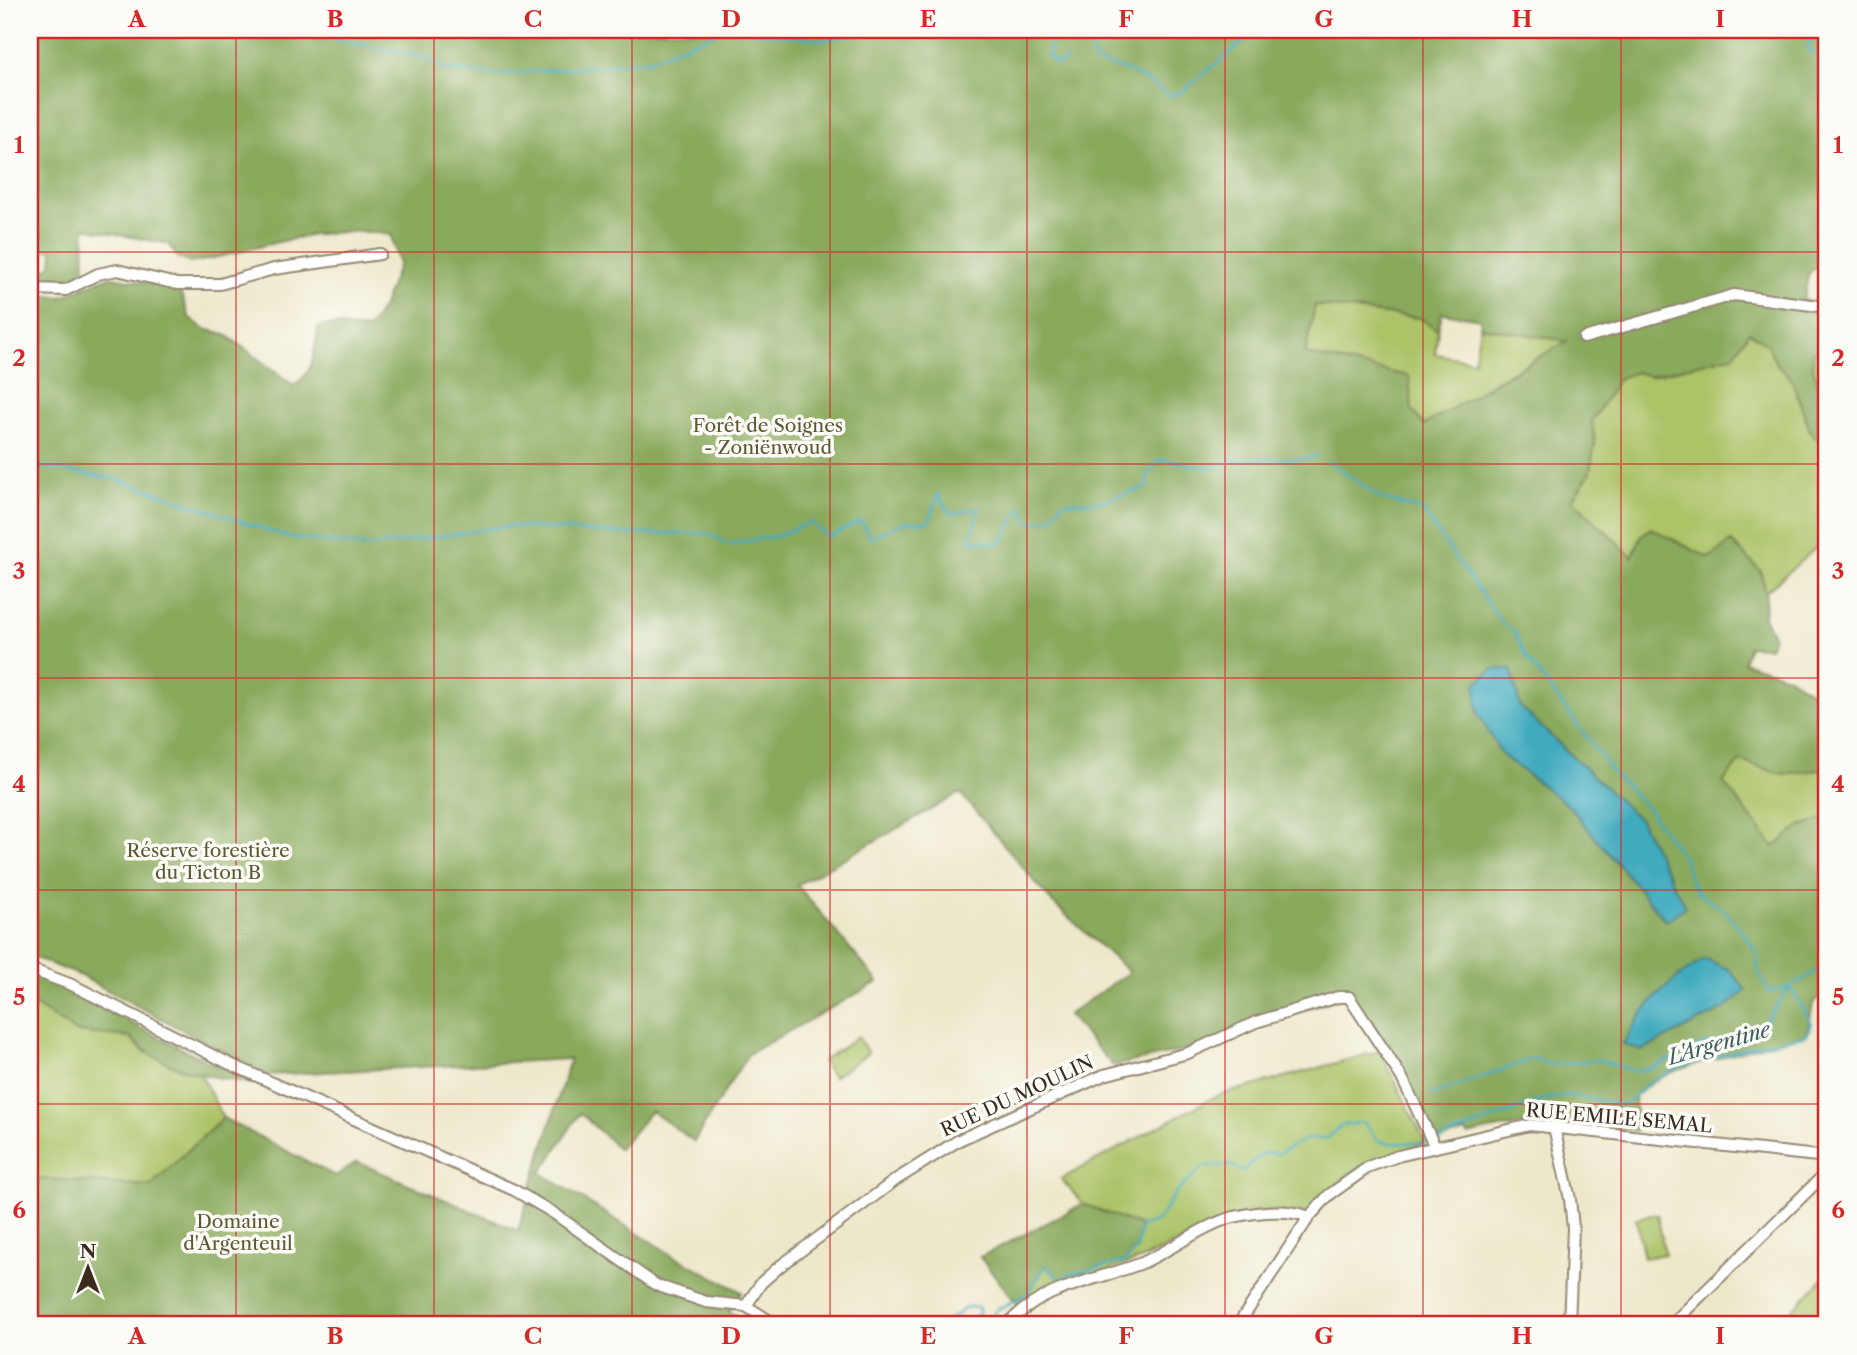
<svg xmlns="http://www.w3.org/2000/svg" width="1857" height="1355" viewBox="0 0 1857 1355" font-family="'Libre Caslon Text',serif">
	<rect width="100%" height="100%" fill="#fdfcf7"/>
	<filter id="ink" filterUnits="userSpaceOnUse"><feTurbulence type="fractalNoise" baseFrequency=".0143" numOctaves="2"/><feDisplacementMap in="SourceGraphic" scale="14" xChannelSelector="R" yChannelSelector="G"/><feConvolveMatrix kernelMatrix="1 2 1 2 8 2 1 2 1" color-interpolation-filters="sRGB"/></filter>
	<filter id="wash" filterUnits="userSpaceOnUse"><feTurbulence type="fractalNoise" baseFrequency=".00686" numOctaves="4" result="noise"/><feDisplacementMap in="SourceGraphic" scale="28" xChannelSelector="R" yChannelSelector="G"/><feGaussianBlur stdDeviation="1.57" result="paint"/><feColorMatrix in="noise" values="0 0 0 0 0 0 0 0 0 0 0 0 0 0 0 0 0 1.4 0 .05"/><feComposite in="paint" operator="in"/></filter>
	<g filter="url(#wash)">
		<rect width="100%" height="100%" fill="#eee8cb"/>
		<g fill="#acc368" stroke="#747643" stroke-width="2">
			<path d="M1315 305 1420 318 1438 330 1435 354 1474 361 1480 327 1568 341 1495 381 1449 413 1424 425 1412 410 1305 354Z"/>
			<path d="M1749 332 1767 344 1777 365 1791 378 1812 435 1827 444V538L1766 592 1760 570 1732 542 1709 558 1642 535 1633 558 1572 499 1589 475 1595 443 1592 421 1619 378 1636 372 1651 376 1733 355Z"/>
			<path d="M1827 343V396H1824L1813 368V353Z"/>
			<path d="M1740 761 1783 774 1827 769V818L1800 826 1774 847 1723 782Z"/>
			<path d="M30 1002 76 1032 130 1037 143 1051 201 1075 223 1118 150 1186 30 1178Z"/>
			<path d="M858 1037 868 1053 833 1077 822 1061Z"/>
			<path d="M1380 1051 1426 1143 1369 1163 1349 1174 1308 1213 1248 1211 1142 1259 1036 1295 1020 1306 1014 1300 1027 1295 1046 1265 1067 1275 1085 1273 1141 1226 1083 1204 1061 1179 1216 1096Z"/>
			<path d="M1657 1214 1665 1254 1644 1258 1636 1218Z"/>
			<path d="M1827 1274V1325H1778Z"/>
		</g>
		<g fill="#89a95c" stroke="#626a3d" stroke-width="2" fill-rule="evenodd">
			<path d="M30 30H1827V263C1800 271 1811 278 1803 299L1827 312V343L1813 353V368L1823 396H1827V444L1812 435 1791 378 1777 365 1767 344 1749 332 1734 355 1650 376 1636 372 1619 378 1592 421 1595 443 1589 475 1572 499 1632 557 1642 535 1651 528 1709 558 1731 542 1760 570 1766 592 1764 617 1774 637 1769 647 1749 646 1743 662 1787 676 1827 702V769L1783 774 1740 761 1723 782 1774 847 1800 826 1827 818V990L1813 1004 1807 1035C1780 1040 1755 1047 1728 1055 1693 1066 1662 1070 1635 1096L1636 1131C1574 1124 1530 1118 1468 1135L1466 1132 1436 1141 1391 1048 1350 994 1186 1050 1113 1066 1068 1015 1129 972 1053 903 960 793 797 885 878 982 748 1054 694 1141 651 1111 619 1149 580 1113 541 1173 674 1256 742 1292 729 1311 751 1325H30V1178L150 1186 223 1118 335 1176 357 1162 518 1231 570 1059 268 1075 77 974 30 956V295L62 297 102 279 112 277 170 287 181 294 189 317 204 329 225 334 293 385C314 376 315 348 318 328L328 325 368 329 382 308 399 264 391 235C324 221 256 251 190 263L176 256 169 244 84 228 85 277C67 283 49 295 32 281L52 264 53 250 30 249ZM1315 305 1420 318 1438 330 1442 313 1481 319 1480 327 1567 341 1424 425 1412 410 1409 376 1305 354ZM1511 669 1520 707 1640 820 1684 906 1666 921 1569 806 1502 755Z"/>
			<path d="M30 974 45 980 253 1084C211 1077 160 1070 130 1037L76 1032 30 1002Z"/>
			<path d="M1083 1204 1141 1226 1137 1248 1126 1261 1067 1275 1061 1281 1046 1266 1027 1295 1014 1300 980 1257Z"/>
		</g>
		<g fill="#3faabe" stroke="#3d6a6e" stroke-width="2">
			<path d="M1493 669H1511L1520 707 1640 820 1685 907 1666 921 1569 806 1502 755 1478 714 1476 683Z"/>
			<path d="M1705 959 1729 969 1746 990 1726 1008 1641 1051 1623 1044C1643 1006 1668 981 1705 959Z"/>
		</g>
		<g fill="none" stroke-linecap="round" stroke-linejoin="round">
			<g stroke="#3faabe" stroke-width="2.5">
				<path d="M285 30 424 57 445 69 497 75 587 67 649 60 723 30"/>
				<path d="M738 30 823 40 878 30"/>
				<path d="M1053 30 1048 56 1058 65 1067 59"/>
				<path d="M1085 30 1096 62C1131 69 1143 78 1170 96L1184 90 1258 30"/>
				<path d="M1777 30 1778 34 1800 30"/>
				<path d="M1813 30 1808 50 1812 53 1827 54"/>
				<path d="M1328 461 1382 499 1422 510 1502 623 1515 632 1524 653 1614 774 1644 804 1684 858 1691 882 1699 894 1722 908 1744 933 1757 953 1758 970 1769 992 1790 987 1812 1023 1807 1035 1765 1043 1677 1068 1650 1082 1625 1105 1570 1095 1544 1099 1436 1141"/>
				<path d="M30 465 116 479 288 537 369 547 508 526 628 534 707 533 728 544 778 536 810 522 829 537 861 521 871 538 905 522H929L938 494 951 514 979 508 970 541 1001 543 1021 507 1030 523 1051 519 1063 502H1099L1147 487 1148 474 1160 459 1210 468 1235 459H1306L1318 455"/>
				<path d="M1433 1094 1535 1058 1549 1065 1599 1060 1634 1071 1650 1069 1703 1044 1732 1040 1758 1031 1790 987 1827 965"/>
				<path d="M942 1325 967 1307 979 1308V1313L969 1325"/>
				<path d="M987 1325 997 1309 1027 1295 1046 1265 1061 1281 1067 1275 1126 1261 1137 1248 1141 1226C1166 1222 1161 1212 1173 1197 1181 1186 1193 1177 1202 1167L1231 1165 1242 1171 1264 1153 1278 1154 1306 1139 1328 1138 1341 1126 1364 1122 1377 1140 1387 1143H1426"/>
			</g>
		</g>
	</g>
	<g filter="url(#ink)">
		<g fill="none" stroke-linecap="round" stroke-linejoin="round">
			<g stroke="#948974" stroke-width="14">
				<g id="minor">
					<path d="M30 289 66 290 98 274 117 270 177 284H220L274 269 380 254"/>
					<path d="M1584 338 1734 295 1827 307"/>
					<path d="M30 969 72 985 230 1064 514 1190 552 1212 656 1285 706 1302 746 1306 776 1325"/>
					<path d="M1554 1127 1570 1199 1573 1228 1569 1325"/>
					<path d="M746 1306 761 1283 779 1267 897 1179 959 1140 1104 1075 1188 1053 1256 1022 1338 997H1349L1402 1078 1435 1147"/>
					<path d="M1007 1325C1043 1285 1094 1282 1142 1263 1172 1250 1204 1224 1234 1217 1256 1212 1288 1208 1309 1217"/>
					<path d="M1238 1325 1309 1217 1329 1195 1370 1166 1398 1156 1530 1125 1827 1157"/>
					<path d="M1671 1325 1827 1172"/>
				</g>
			</g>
			<use href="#minor" stroke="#fff" stroke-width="10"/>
		</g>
	</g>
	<path fill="none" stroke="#d62828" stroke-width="2" stroke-opacity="0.55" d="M236 30V1325M434 30V1325M632 30V1325M830 30V1325M1027 30V1325M1225 30V1325M1423 30V1325M1621 30V1325M30 252H1827M30 464H1827M30 678H1827M30 890H1827M30 1104H1827"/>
	<g text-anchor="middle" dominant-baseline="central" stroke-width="7" stroke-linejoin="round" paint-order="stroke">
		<g font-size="19" fill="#5d5834" stroke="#fdfcf7">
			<text x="768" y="425">Forêt de Soignes<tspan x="768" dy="22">- Zoniënwoud</tspan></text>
			<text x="208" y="850">Réserve forestière<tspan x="208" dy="22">du Ticton B</tspan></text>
			<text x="238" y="1221">Domaine<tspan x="238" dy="22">d'Argenteuil</tspan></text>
		</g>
		<g font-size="19" fill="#3b2a1e" stroke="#fdfcf7">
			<text transform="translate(1017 1096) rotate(-25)">RUE DU MOULIN</text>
			<text transform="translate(1619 1118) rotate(5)">RUE EMILE SEMAL</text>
		</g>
		<g font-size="21" font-style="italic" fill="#3d5d5e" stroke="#fdfcf7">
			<text transform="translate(1719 1043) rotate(-16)">L'Argentine</text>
		</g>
	</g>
	<rect width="1857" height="1355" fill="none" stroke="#fdfcf7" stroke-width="77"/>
	<g transform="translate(88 1268)" stroke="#fdfcf7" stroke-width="5" paint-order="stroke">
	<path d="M0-5L12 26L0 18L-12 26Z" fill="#3b2a1e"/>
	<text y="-10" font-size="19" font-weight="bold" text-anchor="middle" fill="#3b2a1e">N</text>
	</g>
	<rect x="38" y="38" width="1780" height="1278" fill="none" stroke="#d62828" stroke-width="2.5"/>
	<g font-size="23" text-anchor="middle" font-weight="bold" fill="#d62828">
		<text x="137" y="27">A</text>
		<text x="335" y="27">B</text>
		<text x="533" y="27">C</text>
		<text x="731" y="27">D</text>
		<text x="928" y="27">E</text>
		<text x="1126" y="27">F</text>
		<text x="1324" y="27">G</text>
		<text x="1522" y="27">H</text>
		<text x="1720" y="27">I</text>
		<text x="19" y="153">1</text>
		<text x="1838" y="153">1</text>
		<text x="19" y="366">2</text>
		<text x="1838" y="366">2</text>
		<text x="19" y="579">3</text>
		<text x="1838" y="579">3</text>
		<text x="19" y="792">4</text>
		<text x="1838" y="792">4</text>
		<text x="19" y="1005">5</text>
		<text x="1838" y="1005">5</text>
		<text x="19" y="1218">6</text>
		<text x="1838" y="1218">6</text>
		<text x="137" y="1344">A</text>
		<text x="335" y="1344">B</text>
		<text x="533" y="1344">C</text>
		<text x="731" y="1344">D</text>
		<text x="928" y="1344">E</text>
		<text x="1126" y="1344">F</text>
		<text x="1324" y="1344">G</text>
		<text x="1522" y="1344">H</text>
		<text x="1720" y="1344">I</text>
	</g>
</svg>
